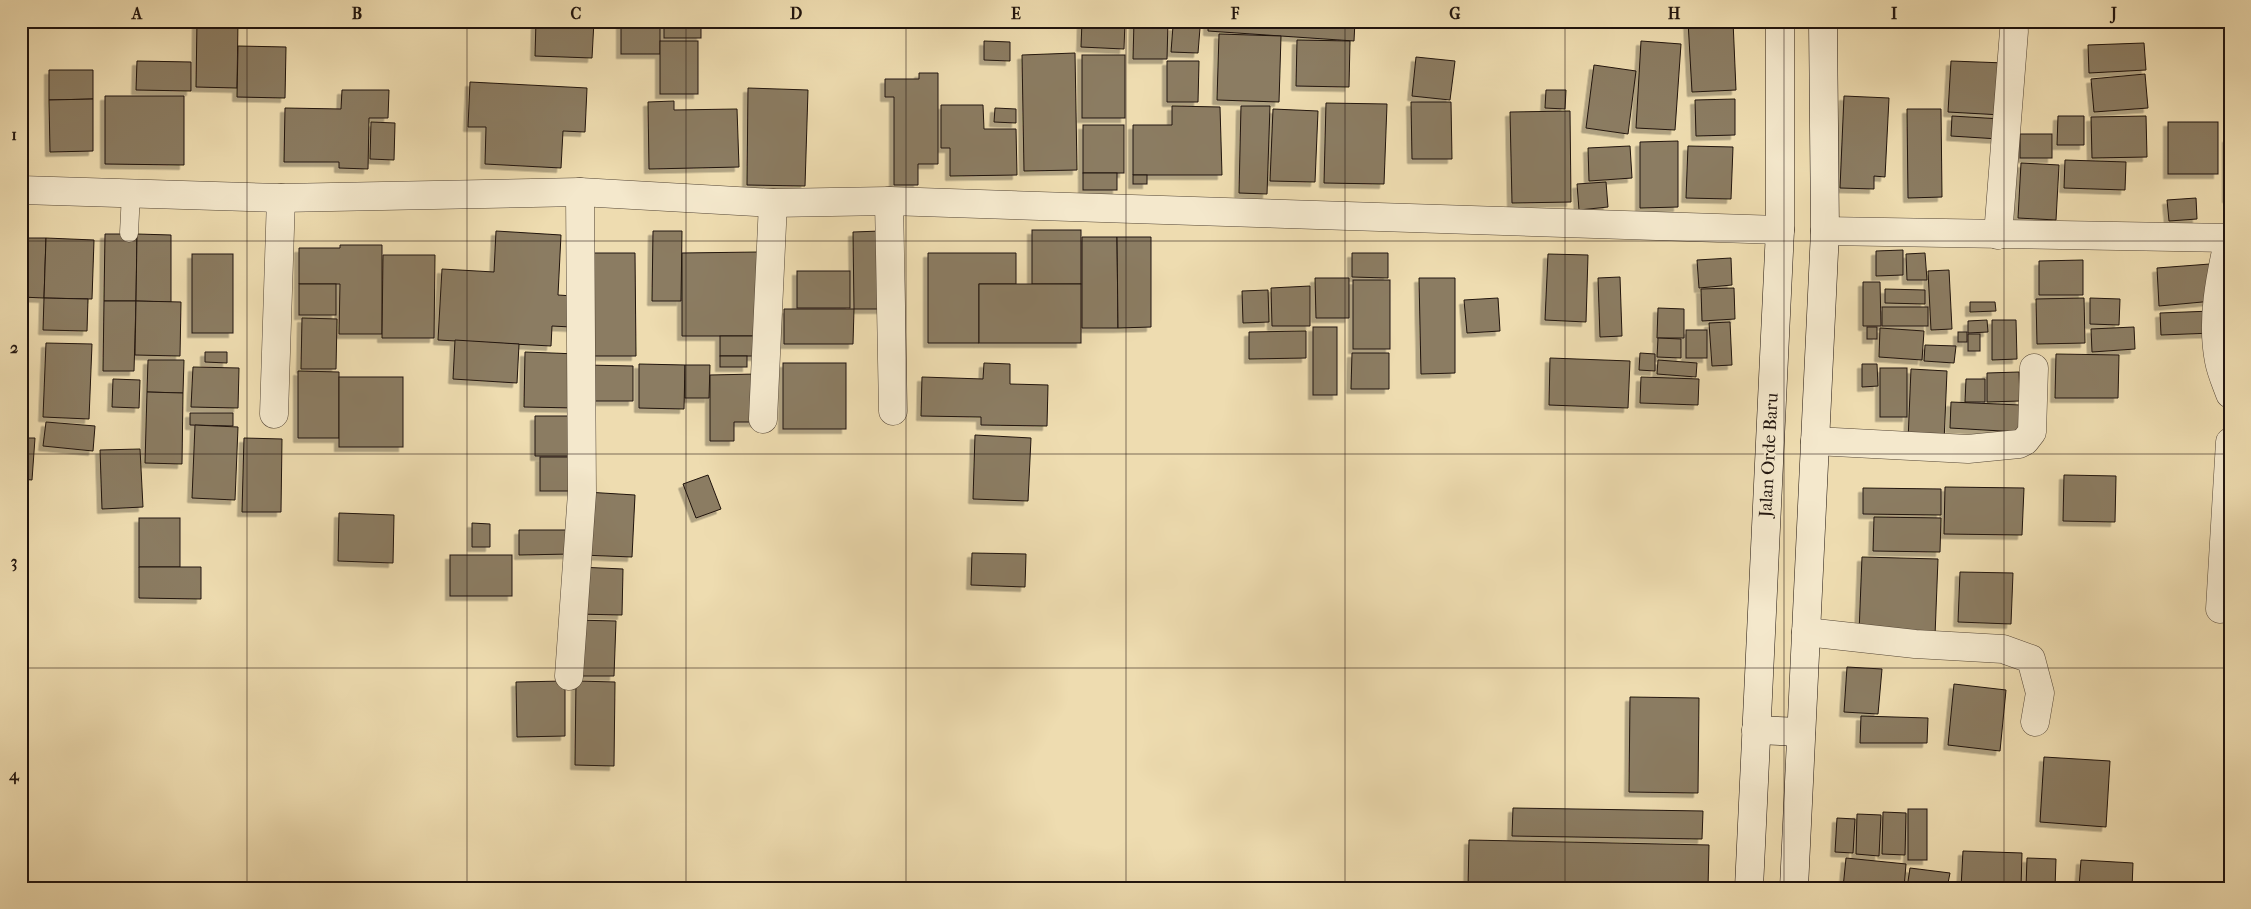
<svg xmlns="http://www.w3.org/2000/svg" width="2251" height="909" viewBox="0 0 2251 909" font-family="'IM FELL French Canon',serif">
	<defs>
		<filter id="shadow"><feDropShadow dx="-4.5" dy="4.5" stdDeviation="0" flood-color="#0004"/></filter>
	</defs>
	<rect width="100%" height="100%" fill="#eedcb0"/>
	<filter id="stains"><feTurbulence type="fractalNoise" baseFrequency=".004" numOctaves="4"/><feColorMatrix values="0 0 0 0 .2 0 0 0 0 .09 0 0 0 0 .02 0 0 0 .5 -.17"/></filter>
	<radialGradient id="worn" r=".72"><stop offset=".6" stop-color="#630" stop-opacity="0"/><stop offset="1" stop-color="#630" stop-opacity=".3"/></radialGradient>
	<g fill="#8b7c62" stroke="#20140e" filter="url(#shadow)">
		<path d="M197 21H238L237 88 196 87Z"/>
		<path d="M536 21H594L592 58 535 56Z"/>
		<rect x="621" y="21" width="39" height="33"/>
		<rect x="664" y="21" width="37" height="17"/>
		<path d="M1082 21H1125L1124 49 1081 47Z"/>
		<path d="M1134 21H1168L1167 59H1133Z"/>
		<path d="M1208 21H1355L1354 41 1208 31Z"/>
		<path d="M1688 21H1733L1736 90 1692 92Z"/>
		<path d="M1173 26 1200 28 1198 53 1171 52Z"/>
		<path d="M1219 34 1281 36 1279 102 1217 100Z"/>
		<path d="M1297 40 1350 41 1349 87 1296 86Z"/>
		<rect x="660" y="41" width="38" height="53"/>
		<path d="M984 41 1010 42V61L984 60Z"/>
		<path d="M1641 41 1681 44 1675 130 1636 128Z"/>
		<path d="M2144 43 2146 70 2089 73 2088 45Z"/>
		<path d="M238 46 286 47 285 98 237 97Z"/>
		<path d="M1075 53 1077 170 1024 171 1022 55Z"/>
		<rect x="1082" y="55" width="43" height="63"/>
		<path d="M1416 57 1455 61 1450 100 1412 96Z"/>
		<path d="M137 61 191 62V91L136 90Z"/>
		<path d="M1167 61H1199L1198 102H1167Z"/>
		<path d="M1951 61 2005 63 2002 115 1948 112Z"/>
		<path d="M1594 65 1636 71 1628 134 1586 128Z"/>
		<path d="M49 70H93V99L49 100Z"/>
		<path d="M919 73H938V164H918V185H894V97H885V79H919Z"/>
		<path d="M2145 74 2148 108 2094 112 2091 79Z"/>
		<path d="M470 82 587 88 585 132 563 131 561 168 485 164 486 127H468Z"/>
		<path d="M748 88 808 90 805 186 747 185Z"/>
		<path d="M342 90H389L388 118H369L368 169 339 168V162H284L285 108 341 109Z"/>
		<path d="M1546 90H1566L1565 109 1545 108Z"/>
		<path d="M105 96H184V165L105 164Z"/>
		<path d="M1844 96 1889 98 1885 177 1874 176V189L1840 188Z"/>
		<path d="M93 99V151L50 152 49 100Z"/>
		<path d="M1735 99V135L1696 136 1695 100Z"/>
		<path d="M674 101V110L737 109 739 167 649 169 648 102Z"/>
		<path d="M1411 102H1451L1452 159H1412Z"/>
		<path d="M1326 103 1387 104 1384 184 1324 183Z"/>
		<path d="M941 105H983L984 129H1016L1017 175 950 176V148H941Z"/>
		<path d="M1172 106 1220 107 1222 175H1133V125H1172Z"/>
		<path d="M1241 106H1270L1267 194 1239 193Z"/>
		<path d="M995 108 1016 109V123L994 122Z"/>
		<path d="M1273 109 1318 111 1315 182 1270 181Z"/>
		<path d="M1907 109H1941L1942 197 1908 198Z"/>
		<path d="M1570 111 1571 202 1512 203 1510 112Z"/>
		<path d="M1952 116 2001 119 1999 139 1951 136Z"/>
		<path d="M2058 116H2084V145H2057Z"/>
		<path d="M2146 116 2147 157 2092 158 2091 117Z"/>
		<path d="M371 122 395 123 394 160 370 159Z"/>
		<rect x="2168" y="122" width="50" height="52"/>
		<rect x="1083" y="125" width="41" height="48"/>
		<rect x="2020" y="134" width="32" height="24"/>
		<rect x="2227" y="138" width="3" height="60"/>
		<path d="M1678 141V207L1640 208V142Z"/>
		<path d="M1630 146 1632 178 1589 181 1588 148Z"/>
		<path d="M1688 146 1733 147 1731 199 1686 198Z"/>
		<path d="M2065 160 2126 162 2125 190 2064 188Z"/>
		<path d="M2021 163 2059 165 2056 220 2018 218Z"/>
		<rect x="1083" y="173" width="34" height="17"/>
		<rect x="1133" y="175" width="14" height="9"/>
		<path d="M1606 182 1608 207 1579 210 1577 184Z"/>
		<path d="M2196 198 2197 219 2169 221 2167 200Z"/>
		<rect x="1032" y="230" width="49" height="54"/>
		<path d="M496 231 561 235 558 295 573 296 571 327 552 326 551 346 438 340 442 269 494 272Z"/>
		<path d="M653 231H682L681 301H652Z"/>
		<path d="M881 231 882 309H854L853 232Z"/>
		<path d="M105 234H137L136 301H104Z"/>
		<path d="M137 234 171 235V302L136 301Z"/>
		<path d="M1082 237H1117L1118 328H1082Z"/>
		<path d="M1117 237H1151V327L1118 328Z"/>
		<path d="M21 238H46L44 298 21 297Z"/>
		<path d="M46 238 94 240 92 299 44 298Z"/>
		<path d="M340 245H382V334H339L340 284H299V248H340Z"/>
		<path d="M1903 250V275L1876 276V251Z"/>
		<path d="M759 252V336H682V253Z"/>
		<path d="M583 253H635L636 356H584Z"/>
		<path d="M928 253H1016V284H979V343H928Z"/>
		<path d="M1352 253H1388V278L1352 277Z"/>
		<path d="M1925 253 1927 280H1907L1906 254Z"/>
		<rect x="192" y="254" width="41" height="79"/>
		<path d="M1548 254 1588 255 1586 322 1545 320Z"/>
		<path d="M383 255H435L434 338H382Z"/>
		<path d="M1731 258 1732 285 1699 288 1697 260Z"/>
		<path d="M2083 260V295H2039V261Z"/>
		<path d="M2210 264 2213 301 2159 306 2157 268Z"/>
		<path d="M1949 270 1952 329 1931 330 1928 271Z"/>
		<rect x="797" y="271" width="53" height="37"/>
		<path d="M1620 277 1622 336 1600 337 1598 278Z"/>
		<path d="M1315 278H1349V318H1316Z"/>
		<path d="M1419 278H1455V373L1421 374Z"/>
		<rect x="1353" y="280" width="37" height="69"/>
		<path d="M1863 282H1880L1881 326H1863Z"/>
		<rect x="299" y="284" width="37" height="31"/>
		<rect x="979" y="284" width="102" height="59"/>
		<path d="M1310 286V326H1272L1271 288Z"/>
		<path d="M1734 288 1735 319 1702 321 1701 289Z"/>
		<path d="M1885 289 1925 290V304L1885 303Z"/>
		<path d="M1268 290 1269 322 1243 323 1242 291Z"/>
		<path d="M44 298 88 299 87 331 43 330Z"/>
		<path d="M1498 298 1500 331 1467 333 1464 300Z"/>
		<path d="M2084 298 2085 343 2037 344 2036 299Z"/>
		<path d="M2090 298 2120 299 2119 325 2090 324Z"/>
		<path d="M104 301H136L134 371H103Z"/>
		<path d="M136 301 181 302 180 356 135 355Z"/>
		<path d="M1970 302H1995L1996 311 1970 312Z"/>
		<rect x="1882" y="307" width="46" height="19"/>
		<path d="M1658 308 1684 309V338H1657Z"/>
		<path d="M784 309H854L853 344H784Z"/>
		<path d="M2212 311 2213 333 2161 335 2160 313Z"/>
		<path d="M302 318 337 319 336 369H301Z"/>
		<path d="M1987 320 1988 332 1968 333V321Z"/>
		<path d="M1992 320H2016L2017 359 1992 360Z"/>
		<path d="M1730 322 1732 365 1712 366 1709 323Z"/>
		<rect x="1313" y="327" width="24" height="68"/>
		<rect x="1867" y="327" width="10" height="12"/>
		<path d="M2134 327 2135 349 2092 352 2091 329Z"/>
		<path d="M1880 328 1924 331 1922 360 1879 357Z"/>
		<rect x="1686" y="330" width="21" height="28"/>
		<path d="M1306 331V358L1249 359V332Z"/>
		<rect x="1958" y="332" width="9" height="10"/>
		<rect x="1968" y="334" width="12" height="17"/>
		<rect x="720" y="336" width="39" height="20"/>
		<path d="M1658 338 1681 339V358L1657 357Z"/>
		<path d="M455 340 519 344 517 383 453 379Z"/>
		<path d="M46 343 92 344 89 419 43 417Z"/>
		<path d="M1925 345 1956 346 1954 363 1924 361Z"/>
		<path d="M205 352H227V363L205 362Z"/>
		<path d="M525 352 578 354 577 408 524 407Z"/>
		<path d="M1352 353H1389V389H1351Z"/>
		<path d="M1640 353 1655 354V371L1639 370Z"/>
		<path d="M2056 354 2119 355 2118 398H2055Z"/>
		<rect x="720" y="356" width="27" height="11"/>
		<path d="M1550 358 1630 361 1628 408 1549 405Z"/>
		<path d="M148 360H184L183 393 147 392Z"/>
		<path d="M1658 360 1697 363 1696 377 1657 374Z"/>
		<rect x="783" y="363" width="63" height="66"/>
		<path d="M984 363 1010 364V384L1048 385 1047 426 981 425V417L921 416 922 377 983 379Z"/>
		<path d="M639 364 685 365 684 409 639 408Z"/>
		<path d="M1862 364H1877L1878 386 1862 387Z"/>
		<path d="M585 365 633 366V401H585Z"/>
		<path d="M685 365H710L709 398H685Z"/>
		<path d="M193 367 239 368 238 408 191 407Z"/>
		<rect x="1880" y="368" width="27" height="49"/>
		<path d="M1911 369 1947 371 1944 442 1908 441Z"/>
		<path d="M298 371 339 372V438H298Z"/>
		<path d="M2019 372 2020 401 1987 402V373Z"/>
		<path d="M757 374 758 422H734V441H710V375Z"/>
		<rect x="339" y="377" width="64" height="70"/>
		<path d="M1641 377 1699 379 1698 405 1640 403Z"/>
		<path d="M113 379 140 380 139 408 112 407Z"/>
		<path d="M1966 379H1985V402H1965Z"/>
		<path d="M147 392 183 393 182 464 145 463Z"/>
		<path d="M1951 402 2020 405 2019 432 1950 428Z"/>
		<path d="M190 413H233V426L190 425Z"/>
		<path d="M535 416H579L580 456H535Z"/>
		<path d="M46 422 95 426 93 451 43 446Z"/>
		<path d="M195 425 238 427 235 500 192 498Z"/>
		<path d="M975 435 1031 438 1028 501 973 499Z"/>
		<path d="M21 438H35L32 480 21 479Z"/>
		<path d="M244 438 282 439 281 512H242Z"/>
		<path d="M140 449 143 507 102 509 100 450Z"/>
		<rect x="540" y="457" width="39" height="34"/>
		<path d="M708 475 721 509 696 518 683 484Z"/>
		<path d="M2064 475 2116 476 2115 522 2063 521Z"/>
		<path d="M1945 487 2024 488 2022 535 1944 534Z"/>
		<path d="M1863 488 1941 489V515L1863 514Z"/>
		<path d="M586 492 635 495 632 557 582 555Z"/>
		<path d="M339 513 394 515 393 563 338 561Z"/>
		<path d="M1874 517 1941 518 1940 552 1873 551Z"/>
		<rect x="139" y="518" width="41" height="49"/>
		<path d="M472 523 490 524V547H472Z"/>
		<path d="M519 530H571V554L519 555Z"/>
		<path d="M972 553 1026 554 1025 587 971 585Z"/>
		<rect x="450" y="555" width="62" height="41"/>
		<path d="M1862 557 1938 559 1935 636 1859 633Z"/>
		<path d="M139 567H201V599L139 598Z"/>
		<path d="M578 567 623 569 622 615 576 614Z"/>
		<path d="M1960 572 2013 573 2011 624 1958 622Z"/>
		<path d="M573 620 616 621 614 676H572Z"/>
		<path d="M1847 667 1882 669 1878 714 1844 712Z"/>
		<path d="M565 681V736L517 737 516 682Z"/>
		<path d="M576 681 615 682 614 766 575 765Z"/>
		<path d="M1954 684 2006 690 2000 751 1948 745Z"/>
		<path d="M1630 697 1699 698 1698 793 1629 792Z"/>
		<path d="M1861 716 1928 718 1927 743H1860Z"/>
		<path d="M2044 757 2110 761 2106 827 2040 822Z"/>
		<path d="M1513 808 1703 811 1702 839 1512 836Z"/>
		<rect x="1908" y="809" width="19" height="51"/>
		<path d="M1883 812 1906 813 1905 855 1882 854Z"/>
		<path d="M1857 814 1881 815 1879 856 1856 854Z"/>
		<path d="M1837 818 1855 819 1853 853 1835 852Z"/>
		<path d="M1469 840 1709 845 1708 888H1468Z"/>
		<path d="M1963 851 2022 853 2021 888H1961Z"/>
		<path d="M1846 858 1906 864 1904 888H1843Z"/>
		<path d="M2027 858 2056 859 2055 888H2026Z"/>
		<path d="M2081 860 2133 863 2132 888 2079 887Z"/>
		<path d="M1910 868 1950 873 1947 888H1907Z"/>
	</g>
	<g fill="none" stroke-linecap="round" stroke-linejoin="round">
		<g stroke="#544636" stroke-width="19">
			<path id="service" d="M129 233 131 193"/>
		</g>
		<g stroke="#544636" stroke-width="29">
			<g id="minor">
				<path d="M21 190 281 198 580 192 773 203 889 201 1780 230"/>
				<path d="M889 201 893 411"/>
				<path d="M1998 235 2014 31"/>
				<path d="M2229 238C2220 277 2211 321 2219 361 2221 372 2226 383 2230 394"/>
				<path d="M274 414 281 198"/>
				<path d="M763 419 773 203"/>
				<path d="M1815 441 1968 449 2019 444 2025 441 2032 432 2034 368"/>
				<path d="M2220 609 2230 442"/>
				<path d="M1806 632 1915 644 2003 649 2031 659 2040 693 2035 722"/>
				<path d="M569 676 582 493 580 192"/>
			</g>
		</g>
		<g stroke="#544636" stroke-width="29">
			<path id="tertiary" d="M1825 231 2230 238"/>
		</g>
		<g stroke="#20140e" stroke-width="29">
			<g id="secondary">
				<path d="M1756 730 1801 732"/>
				<path d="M1749 888 1780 230V21"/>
				<path d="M1794 888 1825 231 1823 21"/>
			</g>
		</g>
		<use href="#service" stroke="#f4e8cc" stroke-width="18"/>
		<use href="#minor" stroke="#f4e8cc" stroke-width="28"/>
		<use href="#tertiary" stroke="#f4e8cc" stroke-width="28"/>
		<use href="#secondary" stroke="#f4e8cc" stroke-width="28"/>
	</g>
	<path fill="none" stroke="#20140e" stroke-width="1" stroke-opacity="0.55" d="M247 21V888M467 21V888M686 21V888M906 21V888M1126 21V888M1345 21V888M1565 21V888M1784 21V888M2004 21V888M21 241H2230M21 454H2230M21 668H2230"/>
	<g text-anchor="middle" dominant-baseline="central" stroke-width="4" stroke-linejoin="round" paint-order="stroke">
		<g font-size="18" fill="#20140e" stroke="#f4e8cc">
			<text transform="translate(1769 455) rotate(-87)">Jalan Orde Baru</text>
		</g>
	</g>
	<rect width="2251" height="909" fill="none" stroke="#eedcb0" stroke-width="55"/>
	<rect x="28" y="28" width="2196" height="854" fill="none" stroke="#20140e" stroke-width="2"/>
	<g font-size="16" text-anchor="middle" font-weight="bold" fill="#20140e">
		<text x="137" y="19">A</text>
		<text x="357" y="19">B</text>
		<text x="576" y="19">C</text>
		<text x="796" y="19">D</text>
		<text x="1016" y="19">E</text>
		<text x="1235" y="19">F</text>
		<text x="1455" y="19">G</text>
		<text x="1674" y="19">H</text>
		<text x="1894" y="19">I</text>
		<text x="2114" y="19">J</text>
		<text x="14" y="140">1</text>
		<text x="14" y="353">2</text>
		<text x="14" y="567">3</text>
		<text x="14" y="780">4</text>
	</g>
	<rect width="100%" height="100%" filter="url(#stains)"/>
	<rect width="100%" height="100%" fill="url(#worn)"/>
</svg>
